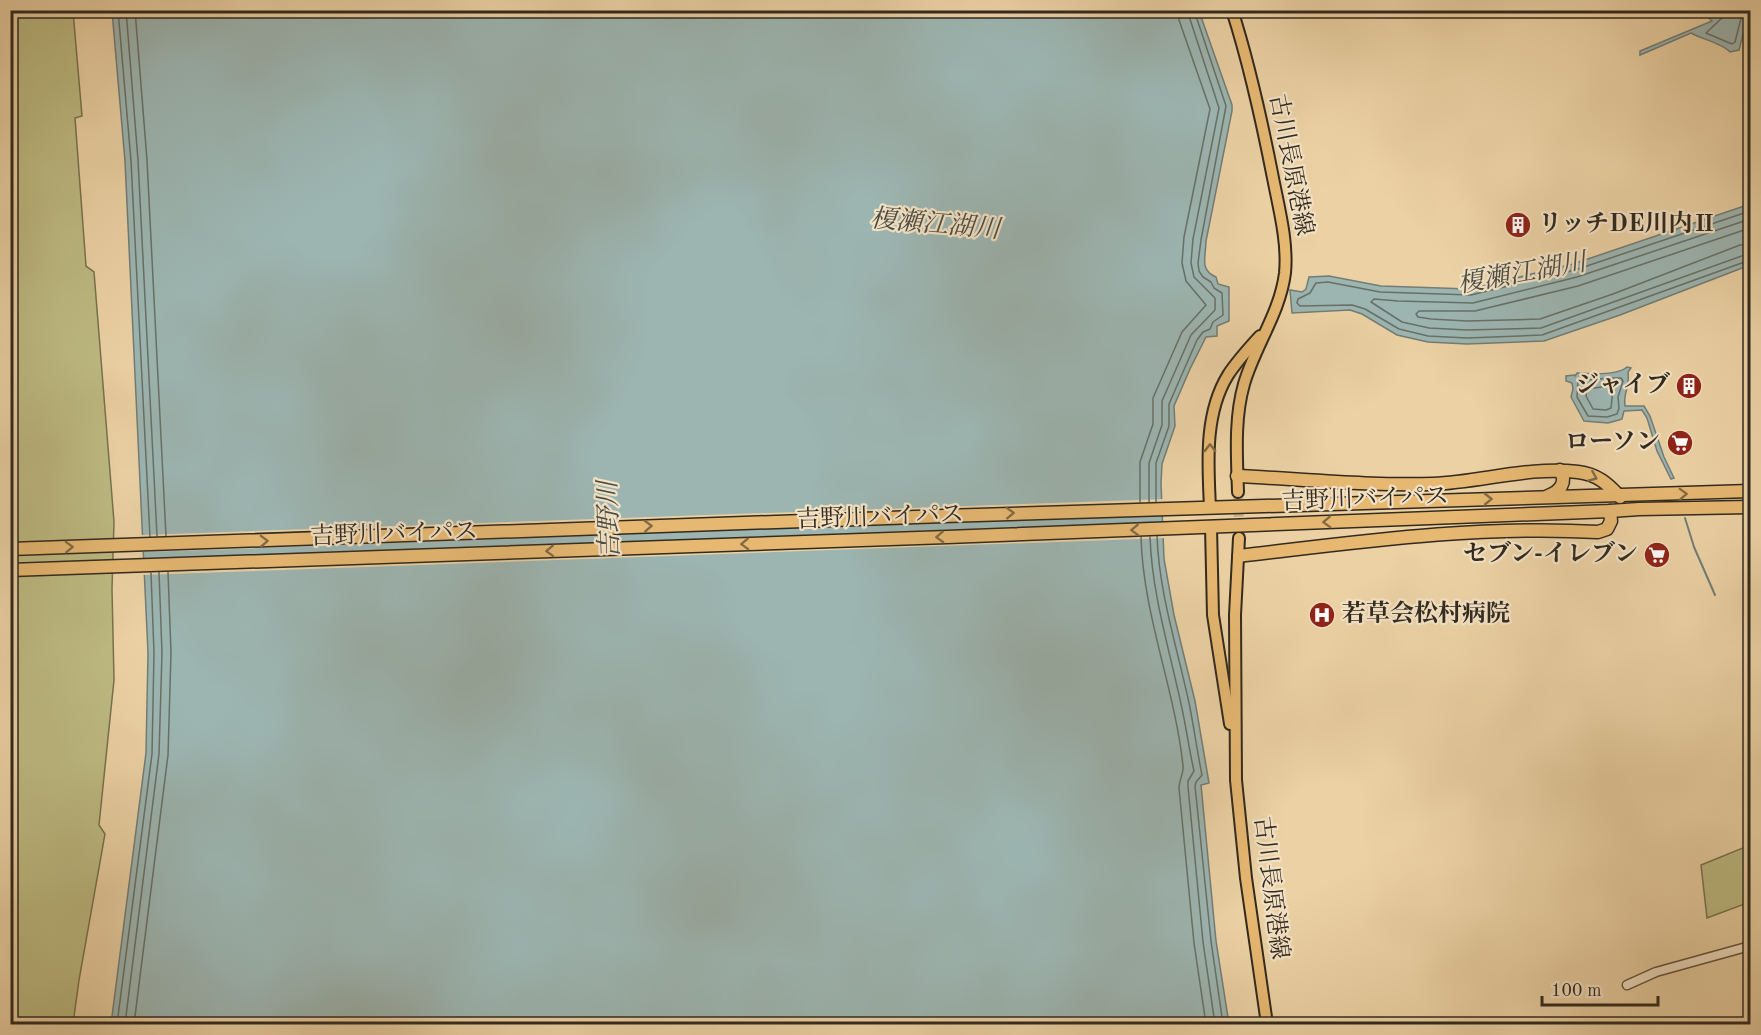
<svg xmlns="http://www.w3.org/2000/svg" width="1761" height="1035" viewBox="0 0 1761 1035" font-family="'Old Standard TT','Noto Serif JP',serif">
	<rect width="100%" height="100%" fill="#ebd1a4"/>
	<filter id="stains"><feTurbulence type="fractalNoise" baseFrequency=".00333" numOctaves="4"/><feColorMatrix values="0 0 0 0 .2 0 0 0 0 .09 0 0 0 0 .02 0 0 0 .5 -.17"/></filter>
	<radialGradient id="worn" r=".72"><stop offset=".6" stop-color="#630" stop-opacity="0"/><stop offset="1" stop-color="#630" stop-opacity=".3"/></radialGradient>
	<g fill="#bdba82" stroke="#787250" stroke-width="1.5">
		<path d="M10 11H73L82 116 75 118 86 266 94 272 114 522 112 589 114 680 99 825 105 834 79 980 73 1024H11Z"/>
		<path d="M1750 845V902L1707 918 1701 865Z"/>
	</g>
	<g fill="#9cb5b1" stroke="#727d77" stroke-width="1.5">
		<path d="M112 11H1199L1232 105V111L1206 241C1206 257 1199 270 1216 277L1218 284 1229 287V321L1217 326V336L1206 337 1190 369 1174 406 1175 426 1162 464 1161 483 1164 559 1174 615 1195 701 1209 783 1201 785 1216 941 1229 1024H111L146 753 148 653 125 161Z"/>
		<path d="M1701 11 1715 15 1722 11H1749L1739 50 1730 52C1723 44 1702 39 1691 33L1640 55V51L1712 21Z"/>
		<path d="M1750 204V265L1620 315 1544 341 1467 344 1428 342 1397 335 1362 314 1350 310 1292 313 1290 290 1302 292 1306 289 1309 277 1329 276 1381 286 1470 289 1573 264Z"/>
		<path d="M1627 367 1631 368 1628 372C1630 388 1623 392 1625 406H1644L1650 416 1664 457 1674 478 1671 479 1657 451 1647 418 1642 410 1624 411 1622 419 1619 420 1608 423 1584 421 1571 397 1573 389 1572 383 1566 381V376L1574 375 1575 376 1577 373C1590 374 1617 376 1627 367Z"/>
	</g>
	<g fill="#ebd1a4">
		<path d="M1165 499V514L207 550 141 552V535Z"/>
		<path d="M1166 522V538L142 575V559Z"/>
	</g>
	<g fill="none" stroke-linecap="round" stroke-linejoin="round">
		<g stroke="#677068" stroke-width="1.5">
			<path d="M118 10 131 161 150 537"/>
			<path d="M126 10 138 160 157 536"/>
			<path d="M135 10 147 160 166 536"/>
			<path d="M1725 10 1723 17 1706 33 1732 44 1735 42 1743 10"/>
			<path d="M1750 211 1575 270 1471 295 1380 292 1328 282 1316 283 1310 293 1298 299 1297 303 1300 306 1352 305 1365 309 1399 329 1428 336 1467 338 1542 335 1750 260"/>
			<path d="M1750 219 1577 277 1473 303 1398 301 1374 299 1371 302 1402 322 1429 328 1467 330 1541 328 1750 253"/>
			<path d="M1750 228 1578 286 1475 311H1419L1416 314 1418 317 1431 319 1467 321 1540 319 1613 294 1740 245 1750 244"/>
			<path d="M1610 378H1621L1623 381 1618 397 1619 408 1617 414 1607 417 1588 416 1577 397 1578 381Z"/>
			<path d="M1609 386 1613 389 1611 408 1606 410 1593 409 1586 396 1587 389Z"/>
			<path d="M1140 502V462L1153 424V398L1182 332 1206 305 1186 281 1182 263 1184 237 1210 109 1179 20 1178 10"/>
			<path d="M1149 502V463L1162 425V401L1191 335 1215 310V298L1194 277 1191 263 1193 239 1219 108 1187 10"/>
			<path d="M1156 502V463L1169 426V404L1197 340 1203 332 1210 329 1213 322 1223 315 1222 293 1214 288 1211 282 1203 277 1199 271 1198 263 1201 240 1226 106 1194 10"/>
			<path d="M1157 536C1159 593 1177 647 1189 703 1194 727 1197 751 1202 775L1196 782 1195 786 1211 941 1223 1024"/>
			<path d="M1141 537C1143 615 1175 689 1183 766 1184 773 1179 780 1179 788L1194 943 1206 1024"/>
			<path d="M1150 537C1152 594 1169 648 1181 704 1186 726 1189 749 1194 771L1188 781V787L1203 942 1215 1024"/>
			<path d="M117 1024 152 754 154 653 151 573"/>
			<path d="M125 1024 159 754 162 653 159 572"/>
			<path d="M134 1024 168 755 171 653 168 572"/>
		</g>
		<path stroke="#727d77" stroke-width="2" d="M1685 518 1694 547 1715 595"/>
		<path stroke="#c6b089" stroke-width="10" stroke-dasharray="10 5" stroke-linecap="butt" d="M1238 492 1239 534"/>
		<g stroke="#605440" stroke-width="11">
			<path id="minor" d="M1627 985 1656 972 1750 946"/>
		</g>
		<g stroke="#322a1f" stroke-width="14">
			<g id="major">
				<path d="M1232 10C1250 66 1262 122 1273 178 1279 209 1288 242 1285 273 1280 313 1255 346 1244 384 1234 419 1237 457 1238 492"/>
				<path d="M1210 507C1208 464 1204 414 1228 375 1237 361 1249 348 1260 336"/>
				<path d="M1211 527 1213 615 1230 724"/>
				<path d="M1239 538 1235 615 1236 780 1246 878 1267 1024"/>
			</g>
		</g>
		<g stroke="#322a1f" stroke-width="15">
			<g id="highway">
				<path d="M1237 476C1302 479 1368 486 1433 484 1482 482 1529 466 1578 472 1597 474 1608 484 1620 497"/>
				<path d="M1548 496C1559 492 1568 483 1560 470"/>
				<path d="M10 549 944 516 1750 491"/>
				<path d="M1239 556C1358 542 1477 525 1598 532L1607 529 1611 521 1610 511"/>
				<path d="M10 570 947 537 1610 511 1639 509 1750 507"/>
			</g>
		</g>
		<use href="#minor" stroke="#f2e1c4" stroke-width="8"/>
		<use href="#major" stroke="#e6b872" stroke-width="10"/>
		<use href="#highway" stroke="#e6b872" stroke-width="12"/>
	</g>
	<defs><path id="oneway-chevron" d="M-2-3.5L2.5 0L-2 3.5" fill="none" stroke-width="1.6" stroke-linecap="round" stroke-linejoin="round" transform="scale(1.5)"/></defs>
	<g stroke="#836a44">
		<use href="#oneway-chevron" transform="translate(1210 448) rotate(-90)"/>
		<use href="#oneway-chevron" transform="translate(1593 477) rotate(23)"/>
		<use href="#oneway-chevron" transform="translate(1683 494) rotate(-2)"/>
		<use href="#oneway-chevron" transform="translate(1488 499) rotate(-1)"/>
		<use href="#oneway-chevron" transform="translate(1010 513) rotate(-2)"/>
		<use href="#oneway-chevron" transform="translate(1327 522) rotate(178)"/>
		<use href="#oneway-chevron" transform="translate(648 526) rotate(-2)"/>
		<use href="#oneway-chevron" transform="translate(1135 530) rotate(178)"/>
		<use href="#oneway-chevron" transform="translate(940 537) rotate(178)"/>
		<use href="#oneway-chevron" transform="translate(264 541) rotate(-2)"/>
		<use href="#oneway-chevron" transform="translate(745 544) rotate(178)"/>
		<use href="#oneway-chevron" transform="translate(69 547) rotate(-2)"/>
		<use href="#oneway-chevron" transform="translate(550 551) rotate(178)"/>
	</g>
	<defs>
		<g id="building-disc" transform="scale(1.35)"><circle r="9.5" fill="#8f2418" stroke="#f2e1c4"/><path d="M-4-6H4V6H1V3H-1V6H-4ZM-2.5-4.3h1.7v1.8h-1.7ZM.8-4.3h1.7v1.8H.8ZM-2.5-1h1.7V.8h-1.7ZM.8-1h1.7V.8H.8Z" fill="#fff"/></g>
		<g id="supermarket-disc" transform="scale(1.35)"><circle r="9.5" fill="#8f2418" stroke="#f2e1c4"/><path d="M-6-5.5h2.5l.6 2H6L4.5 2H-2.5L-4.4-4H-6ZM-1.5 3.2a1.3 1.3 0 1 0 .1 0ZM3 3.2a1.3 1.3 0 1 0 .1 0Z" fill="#fff"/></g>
		<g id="hospital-disc" transform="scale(1.35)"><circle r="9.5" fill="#8f2418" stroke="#f2e1c4"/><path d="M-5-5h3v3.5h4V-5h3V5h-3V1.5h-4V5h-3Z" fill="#fff"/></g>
	</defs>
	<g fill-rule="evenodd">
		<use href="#building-disc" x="1518" y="225"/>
		<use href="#building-disc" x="1689" y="386"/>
		<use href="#supermarket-disc" x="1680" y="443"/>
		<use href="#supermarket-disc" x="1657" y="555"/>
		<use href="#hospital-disc" x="1322" y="615"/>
	</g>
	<g text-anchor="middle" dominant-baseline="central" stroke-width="4.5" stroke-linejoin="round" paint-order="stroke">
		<g font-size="24" fill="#322a1f" stroke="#f2e1c4">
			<text transform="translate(1290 165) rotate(79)">古川長原港線</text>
			<text transform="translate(1365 500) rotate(-2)">吉野川バイパス</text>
			<text transform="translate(880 518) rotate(-2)">吉野川バイパス</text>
			<text transform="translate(394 535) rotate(-2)">吉野川バイパス</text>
			<text transform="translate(1270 888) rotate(83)">古川長原港線</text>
		</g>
		<g font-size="24" font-weight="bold" fill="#322a1f" stroke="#f2e1c4" text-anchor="end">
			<text x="1538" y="225" text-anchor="start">リッチDE川内Ⅱ</text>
			<text x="1670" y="386">ジャイブ</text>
			<text x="1660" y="443">ローソン</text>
			<text x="1638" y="555">セブン-イレブン</text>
			<text x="1342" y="615" text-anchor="start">若草会松村病院</text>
		</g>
		<g font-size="26" font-style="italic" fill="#4c4d44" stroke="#f2e1c4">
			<text transform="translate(935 225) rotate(5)">榎瀬江湖川</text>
			<text transform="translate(1522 274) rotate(-10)">榎瀬江湖川</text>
			<text transform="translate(610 520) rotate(-92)">吉野川</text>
		</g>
	</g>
	<rect width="1761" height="1035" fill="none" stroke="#ebd1a4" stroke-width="36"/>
	<rect x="12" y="12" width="1737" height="1011" fill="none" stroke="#322a1f" stroke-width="3"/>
	<rect x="18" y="18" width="1725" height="999" fill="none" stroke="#322a1f" stroke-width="1.5"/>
	<path d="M1542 996v9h116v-9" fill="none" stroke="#322a1f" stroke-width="3"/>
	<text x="1551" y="996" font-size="18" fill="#322a1f" stroke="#f2e1c4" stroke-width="4.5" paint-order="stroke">100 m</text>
	<rect width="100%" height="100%" filter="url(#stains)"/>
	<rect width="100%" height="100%" fill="url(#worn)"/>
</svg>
